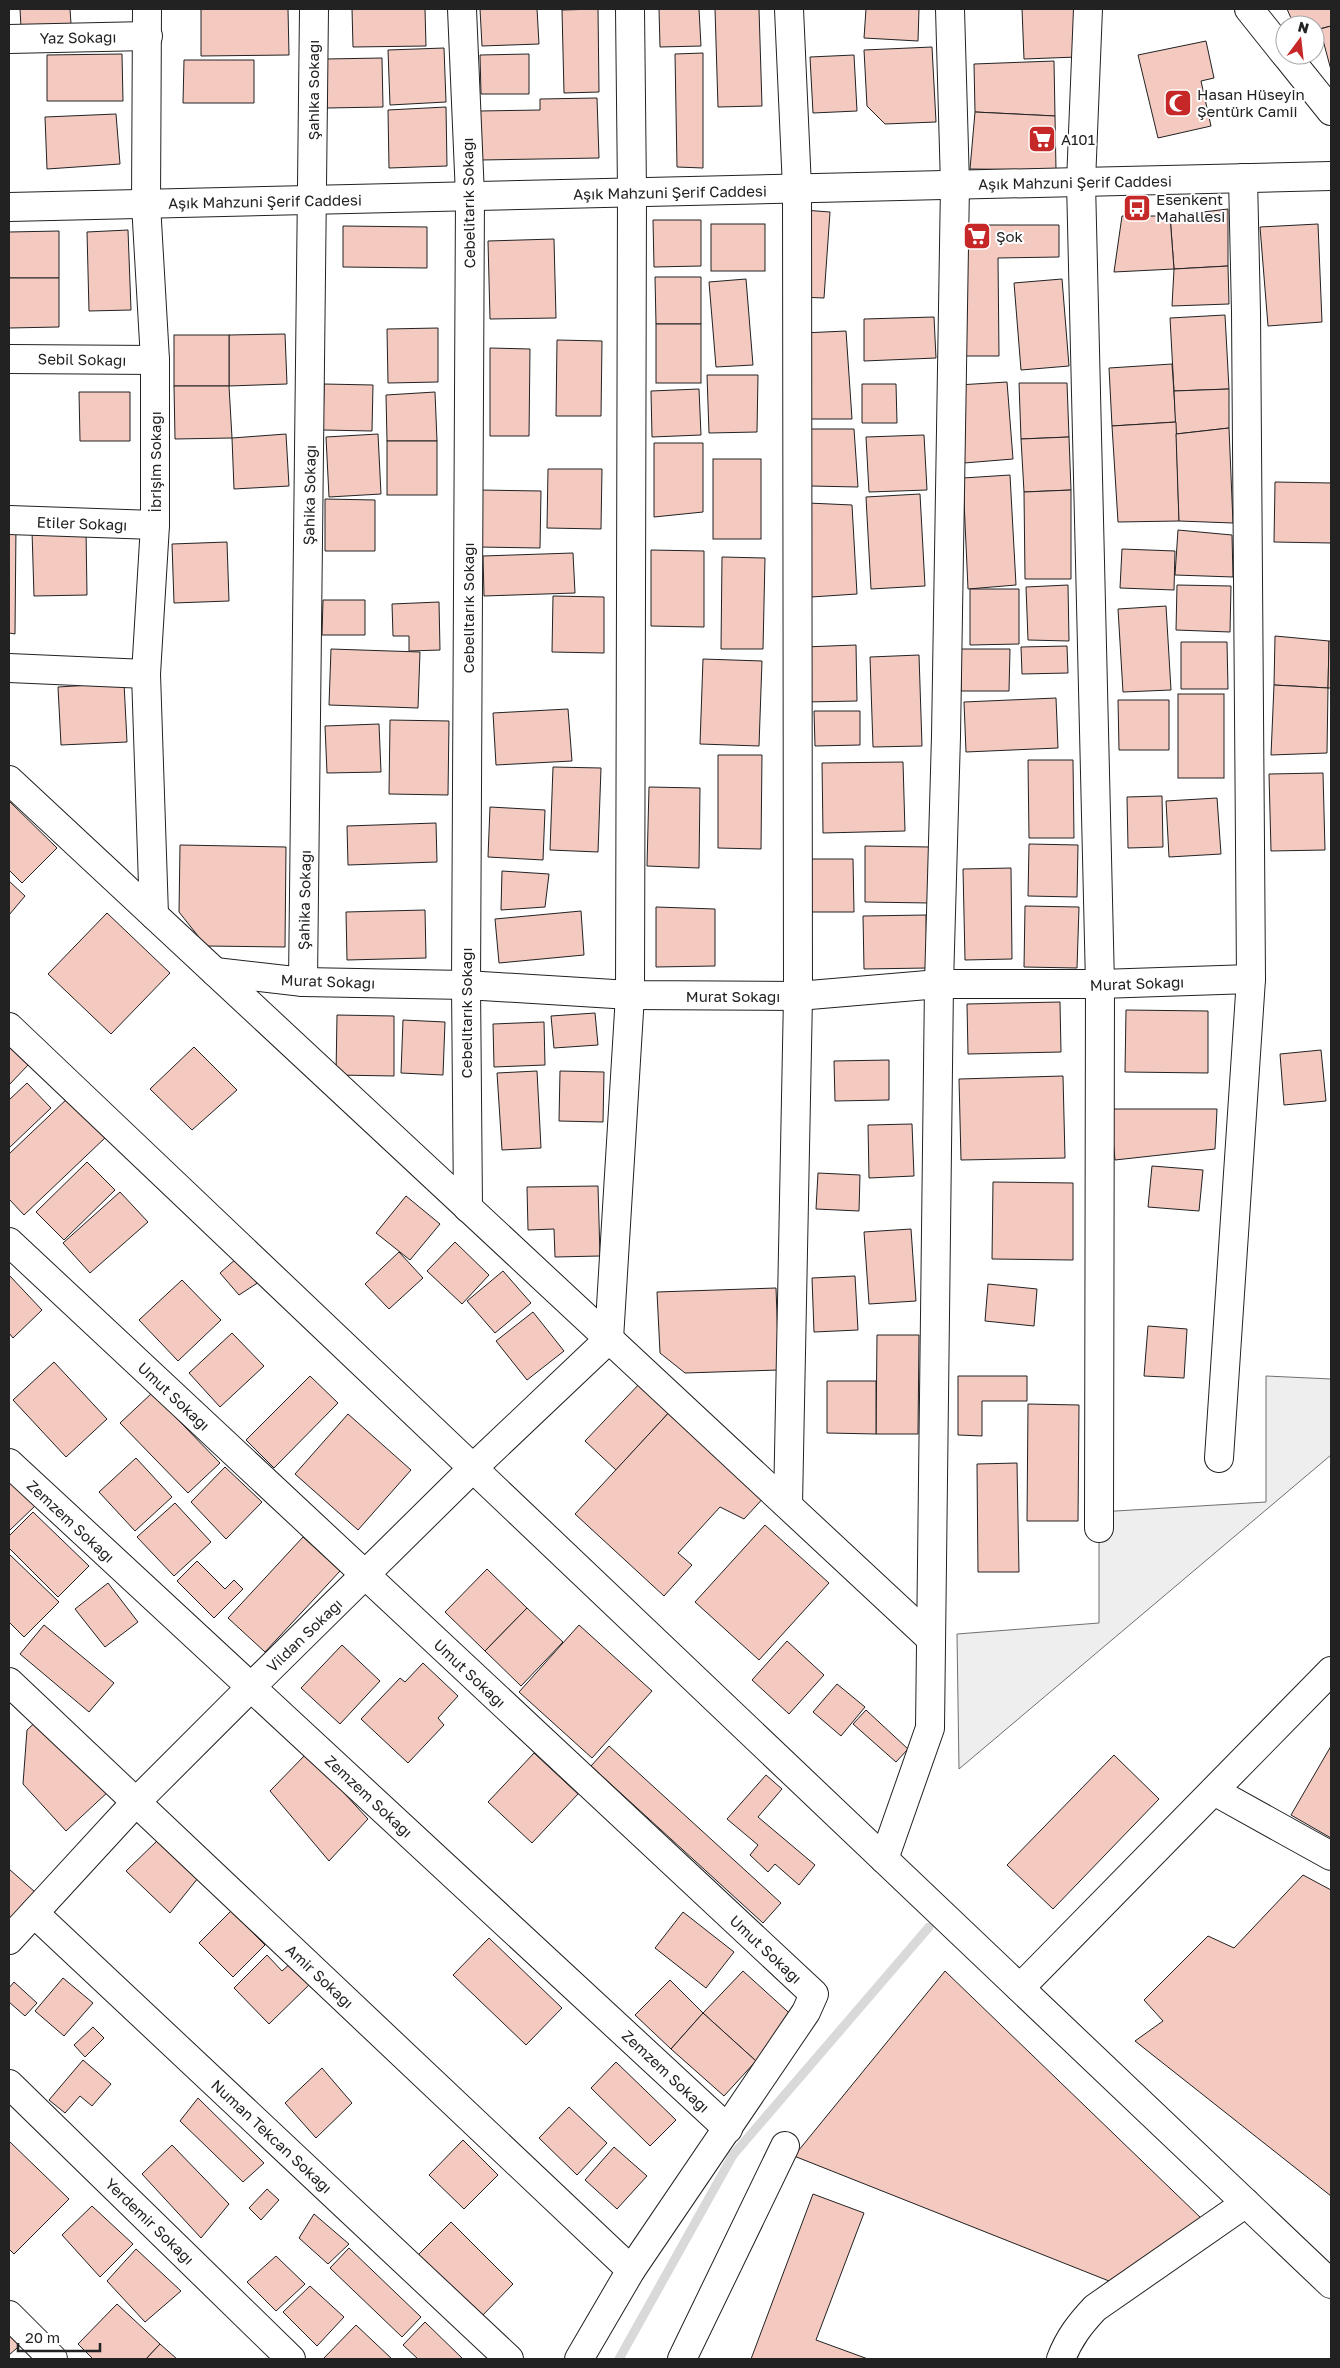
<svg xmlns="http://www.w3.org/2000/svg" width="1340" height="2368" viewBox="0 0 1340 2368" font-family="'Golos Text',sans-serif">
	<rect width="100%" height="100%" fill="#fff"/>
	<path fill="#eee" stroke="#6f6f6f" d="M1266 1376 1331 1379V1455L959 1769 957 1634 1099 1623V1512L1266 1502Z"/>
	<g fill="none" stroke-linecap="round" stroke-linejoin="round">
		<path stroke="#d9d9d9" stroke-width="9" d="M619 2359 733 2155 929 1927"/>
	</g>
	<g fill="#f3c9c0" stroke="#222">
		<path d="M20 9H70L71 24 21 27Z"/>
		<path d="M201 9H288L289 55 201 56Z"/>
		<path d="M352 9H425L426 46 353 47Z"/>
		<path d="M480 9H537L539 44 482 46Z"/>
		<path d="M598 9 599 92 564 93 562 10Z"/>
		<path d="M659 9H699L701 46 660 47Z"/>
		<path d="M715 9H759L762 106 718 107Z"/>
		<path d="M866 9H919L918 41 864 38Z"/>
		<path d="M1022 9H1075L1077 57 1024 59Z"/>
		<path d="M1287 9H1331V26L1315 30V25H1294Z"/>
		<path d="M1331 26V70L1320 29Z"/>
		<path d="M1206 41 1214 78 1201 81 1211 126 1158 138 1138 55Z"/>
		<path d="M932 47 936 122 885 124 867 106 864 50Z"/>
		<path d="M444 48 446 102 390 105 388 50Z"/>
		<path d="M703 53V168L677 167 675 54Z"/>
		<path d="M122 54 123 101H47V55Z"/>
		<path d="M529 54V94H481L480 55Z"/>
		<path d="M854 55 857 111 813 113 810 57Z"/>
		<path d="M382 58 383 107 327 108 326 59Z"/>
		<path d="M184 60H254V103H183Z"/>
		<path d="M1054 61 1055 116 975 112 974 64Z"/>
		<path d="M597 98 599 158 481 160 480 111 540 110V99Z"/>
		<path d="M446 107 447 166 389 168 388 110Z"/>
		<path d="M975 112 1055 116 1056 170 970 169Z"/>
		<path d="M116 114 120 164 47 169 45 117Z"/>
		<path d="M1228 209V266L1174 269 1170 216Z"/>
		<path d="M804 210 830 212 824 298 798 297Z"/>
		<path d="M1122 216H1170L1174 269 1114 272Z"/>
		<path d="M653 220H701V266L654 267Z"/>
		<rect x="711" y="224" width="54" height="47"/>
		<path d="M1318 224 1322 322 1268 326 1260 227Z"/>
		<path d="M964 225H1059V257L998 258 999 356H963Z"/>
		<path d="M343 226 427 227V268L343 267Z"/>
		<path d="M128 230 131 310 89 311 87 232Z"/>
		<path d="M59 231V278H9V232Z"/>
		<path d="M554 239 556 318 490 319 488 241Z"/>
		<path d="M1228 266 1229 304 1172 306 1174 269Z"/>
		<path d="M655 277H701V324H656Z"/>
		<path d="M9 278H59V327L9 328Z"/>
		<path d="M746 279 753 365 716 367 709 282Z"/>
		<path d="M1062 279 1069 366 1021 370 1014 283Z"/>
		<path d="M1225 315 1229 389 1174 391 1170 318Z"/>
		<path d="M934 317 936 358 864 361V319Z"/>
		<rect x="656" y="324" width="45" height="59"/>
		<path d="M438 328V382L388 383 387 329Z"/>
		<path d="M846 331 852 419H805L803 333Z"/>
		<path d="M285 334 287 384 229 386V335Z"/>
		<rect x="174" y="335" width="55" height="51"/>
		<path d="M557 340 602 341 601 416H556Z"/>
		<path d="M490 348 530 349 529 436H490Z"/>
		<path d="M1172 364 1176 422 1112 426 1109 368Z"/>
		<path d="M707 375H758L757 432 709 433Z"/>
		<path d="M1007 382 1013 459 964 463 958 385Z"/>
		<path d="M1019 383H1067L1069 437 1021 439Z"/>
		<path d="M324 384 373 385 372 431 323 430Z"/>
		<path d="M862 384H896L897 423H862Z"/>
		<path d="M174 386H229L232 438 175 439Z"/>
		<path d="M699 389 701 435 652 437 651 391Z"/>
		<path d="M1229 389V428L1176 434 1174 391Z"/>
		<path d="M79 392H130V441H80Z"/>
		<path d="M435 392 437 441H387L386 395Z"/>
		<path d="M1176 422 1179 521 1118 522 1112 426Z"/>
		<path d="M1229 428 1233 523 1179 521 1176 434Z"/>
		<path d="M807 429H854L858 487 811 486Z"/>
		<path d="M286 434 289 486 234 489 232 438Z"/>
		<path d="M378 434 381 494 329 497 326 437Z"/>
		<path d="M924 435 927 490 869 492 866 437Z"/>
		<path d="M1069 437 1071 490 1024 492 1021 439Z"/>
		<rect x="387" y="441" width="50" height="54"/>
		<path d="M654 443H703V512L654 517Z"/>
		<rect x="713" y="459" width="48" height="80"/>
		<path d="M548 469H602L601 529 547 528Z"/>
		<path d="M1010 475 1016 585 968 589 963 478Z"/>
		<path d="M1275 482 1331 483V543L1274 542Z"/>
		<path d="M479 490 541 491 540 548 478 547Z"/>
		<path d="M1071 490V579H1025L1024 492Z"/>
		<path d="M920 494 925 586 871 589 866 497Z"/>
		<path d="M325 499 375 500V551H325Z"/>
		<path d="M808 503 852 505 857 594 811 597Z"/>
		<path d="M9 525H16L15 634 9 633Z"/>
		<path d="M86 530 87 595 34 596 32 531Z"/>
		<path d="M1178 530 1232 535 1233 577 1175 575Z"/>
		<path d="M227 542 229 601 174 603 172 544Z"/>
		<path d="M1122 549 1175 551 1174 590 1120 588Z"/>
		<path d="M651 550 704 551V627L651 626Z"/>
		<path d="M573 553 575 593 484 596 483 556Z"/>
		<path d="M722 557 765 558 763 649H721Z"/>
		<path d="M1068 585 1069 641 1028 640 1026 587Z"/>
		<path d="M1177 585 1231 586 1230 632 1176 630Z"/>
		<path d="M970 589H1019V644L970 645Z"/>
		<path d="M553 596 604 597V653L552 652Z"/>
		<path d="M323 600H365V635H322Z"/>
		<path d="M439 602 440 650 409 651V636H393L392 604Z"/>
		<path d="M1166 606 1171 690 1123 692 1118 609Z"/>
		<path d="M1275 636 1329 641 1328 688 1274 685Z"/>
		<path d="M1329 641H1331V688H1328Z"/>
		<path d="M1181 642H1227L1228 689H1181Z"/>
		<path d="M856 645 857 701 805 702 804 647Z"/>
		<path d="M1067 646 1068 673 1022 674 1021 647Z"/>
		<path d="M331 649 420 652 418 708 329 705Z"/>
		<path d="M961 649H1010L1009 691H961Z"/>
		<path d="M919 655 922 746 873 747 870 657Z"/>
		<path d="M703 659 762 661 759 746 700 744Z"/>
		<path d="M124 683 127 742 61 745 58 687Z"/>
		<path d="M1274 685 1328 688 1327 753 1271 755Z"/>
		<rect x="1178" y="694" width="46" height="84"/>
		<path d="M1056 698 1058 748 966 752 964 702Z"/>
		<path d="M1118 700H1169V750H1119Z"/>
		<path d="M568 709 572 761 496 765 493 713Z"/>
		<path d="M814 711H860V745L815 746Z"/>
		<path d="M390 720 449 721 448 795 389 794Z"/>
		<path d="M379 724 381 772 327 773 325 726Z"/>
		<path d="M718 755H762L761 849 718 848Z"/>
		<path d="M1028 760H1073L1074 838H1029Z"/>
		<path d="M903 762 905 831 823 833 822 763Z"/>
		<path d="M553 767 601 768 598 852 550 850Z"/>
		<path d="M1323 773 1325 850 1271 851 1269 774Z"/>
		<path d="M649 787 700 788 699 868 647 866Z"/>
		<path d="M1162 796 1163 847 1128 848 1127 797Z"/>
		<path d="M1217 798 1221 854 1169 857 1166 801Z"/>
		<path d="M9 801 57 848 22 883 9 870Z"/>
		<path d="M490 807 545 810 543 860 488 857Z"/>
		<path d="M436 823 437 862 348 865 347 826Z"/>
		<path d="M1029 844 1078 845 1077 897 1028 896Z"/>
		<path d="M180 845 286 847 285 947 206 946 179 912Z"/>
		<path d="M865 846 930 847V903L865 902Z"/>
		<path d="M807 859H853L854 912H807Z"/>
		<path d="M1011 868 1012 959 965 960 963 869Z"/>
		<path d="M502 871 549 874 545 907 501 910Z"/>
		<path d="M9 881 25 896 9 915Z"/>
		<path d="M1025 906 1079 907 1077 968 1024 967Z"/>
		<path d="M656 907 715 909V966L656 967Z"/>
		<path d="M425 910 426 958 347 960 346 912Z"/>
		<path d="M581 911 584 955 499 963 495 919Z"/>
		<path d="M107 913 170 973 111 1034 48 974Z"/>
		<path d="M926 915 927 968 864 969 863 916Z"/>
		<path d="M1060 1002 1061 1052 968 1054 967 1004Z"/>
		<path d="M1126 1010 1208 1011V1073L1125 1072Z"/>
		<path d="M595 1013 598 1045 554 1048 551 1016Z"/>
		<path d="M337 1015 394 1016V1076L336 1075Z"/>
		<path d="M403 1020 445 1022 443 1075 401 1073Z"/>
		<path d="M544 1022 545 1065 494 1067 493 1024Z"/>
		<path d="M9 1043 29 1064 9 1085Z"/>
		<path d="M194 1047 237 1090 192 1130 150 1089Z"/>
		<path d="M1321 1050 1326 1101 1284 1105 1280 1054Z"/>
		<path d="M889 1060V1100L835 1101 834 1061Z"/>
		<path d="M537 1071 541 1148 502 1150 497 1073Z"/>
		<path d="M560 1071 604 1072 603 1122 559 1121Z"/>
		<path d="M1063 1076 1065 1158 961 1160 959 1079Z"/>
		<path d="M27 1083 51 1108 9 1148V1100Z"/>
		<path d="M69 1097 107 1136 24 1215 9 1199V1154Z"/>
		<path d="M1110 1109H1217L1215 1149 1115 1160Z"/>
		<path d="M912 1124 914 1176 869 1178 868 1125Z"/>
		<path d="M87 1162 115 1190 64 1240 36 1212Z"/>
		<path d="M1152 1166 1203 1170 1199 1211 1148 1207Z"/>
		<path d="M818 1173 860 1175 859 1211 816 1209Z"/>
		<path d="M993 1182 1073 1183V1260L992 1259Z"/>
		<path d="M598 1186 600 1256 555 1257 554 1229 528 1230 527 1187Z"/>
		<path d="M120 1192 148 1222 90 1273 63 1243Z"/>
		<path d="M406 1196 440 1224 410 1260 376 1233Z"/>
		<path d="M911 1229 916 1301 869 1304 864 1232Z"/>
		<path d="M455 1242 489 1275 462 1304 427 1271Z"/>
		<path d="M399 1252 423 1278 389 1309 365 1284Z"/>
		<path d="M237 1258 259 1282 239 1295 220 1273Z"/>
		<path d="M503 1271 531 1303 495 1333 467 1301Z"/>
		<path d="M9 1275 42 1310 13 1338 9 1333Z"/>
		<path d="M855 1276 858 1330 814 1332 812 1278Z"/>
		<path d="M182 1280 221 1320 178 1361 139 1320Z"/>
		<path d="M988 1284 1037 1289 1034 1326 985 1321Z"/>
		<path d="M776 1288 779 1370 685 1373 660 1353 657 1292Z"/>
		<path d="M533 1312 564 1351 527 1380 496 1341Z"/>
		<path d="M1148 1326 1187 1329 1184 1378 1144 1376Z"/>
		<path d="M232 1333 264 1366 220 1407 189 1373Z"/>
		<path d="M877 1335H919L918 1434H876Z"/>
		<path d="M54 1362 107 1419 66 1457 13 1400Z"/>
		<path d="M310 1376 338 1403 274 1468 246 1440Z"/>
		<path d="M958 1376H1027V1401H982V1436L958 1435Z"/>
		<path d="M643 1380 674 1407 616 1470 585 1441Z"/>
		<path d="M827 1381H876V1434L827 1433Z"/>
		<path d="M152 1393 220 1463 188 1493 120 1423Z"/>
		<path d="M1028 1404 1079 1405 1078 1521H1027Z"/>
		<path d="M674 1407 768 1493 744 1519 720 1507 678 1553 692 1565 664 1596 575 1514Z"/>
		<path d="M348 1414 411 1470 358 1530 295 1474Z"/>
		<path d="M136 1458 172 1497 135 1531 99 1492Z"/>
		<path d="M1017 1463 1019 1572H978L977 1464Z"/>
		<path d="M225 1467 262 1502 226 1539 191 1502Z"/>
		<path d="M9 1477 36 1505 9 1531Z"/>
		<path d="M175 1503 211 1542 174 1576 137 1537Z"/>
		<path d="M33 1512 89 1566 58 1597 9 1548V1536Z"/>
		<path d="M765 1525 829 1583 759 1660 695 1602Z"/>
		<path d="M303 1537 340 1571 265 1652 228 1618Z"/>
		<path d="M9 1554 59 1602 24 1637 9 1622Z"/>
		<path d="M197 1561 225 1589 234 1580 243 1589 214 1618 177 1581Z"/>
		<path d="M487 1569 527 1608 485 1651 445 1612Z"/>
		<path d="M108 1583 138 1622 105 1647 75 1609Z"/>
		<path d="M527 1608 563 1642 521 1686 485 1651Z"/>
		<path d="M44 1625 114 1683 89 1712 20 1654Z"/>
		<path d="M579 1625 652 1691 592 1758 519 1692Z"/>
		<path d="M787 1641 824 1675 789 1714 752 1680Z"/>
		<path d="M342 1645 380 1681 340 1724 301 1688Z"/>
		<path d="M423 1663 458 1696 438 1718 444 1725 408 1763 361 1719 400 1678 405 1682Z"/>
		<path d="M837 1684 865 1707 841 1736 813 1712Z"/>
		<path d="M866 1710 908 1749 896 1762 853 1724Z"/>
		<path d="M42 1716 110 1790 66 1831 23 1784 27 1730Z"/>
		<path d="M609 1746 781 1903 763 1923 591 1766Z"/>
		<path d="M1331 1746V1838L1291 1815Z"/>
		<path d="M307 1753 368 1819 329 1861 270 1791Z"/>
		<path d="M534 1753 578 1794 532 1843 488 1802Z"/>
		<path d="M1114 1755 1159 1799 1053 1909 1007 1865Z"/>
		<path d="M766 1775 782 1789 758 1817 815 1865 799 1885 775 1864 768 1872 750 1855 758 1845 727 1819Z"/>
		<path d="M158 1840 198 1878 170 1913 126 1871Z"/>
		<path d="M9 1869 35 1892 9 1922Z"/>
		<path d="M1303 1875 1331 1890V2196L1135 2041 1163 2021 1144 2000 1208 1936 1234 1948Z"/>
		<path d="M231 1911 265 1945 233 1977 199 1943Z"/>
		<path d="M683 1912 734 1952 706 1988 655 1948Z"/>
		<path d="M489 1938 562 2008 526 2045 453 1975Z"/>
		<path d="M267 1955 282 1971 292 1962 312 1982 269 2024 234 1988Z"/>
		<path d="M743 1971 797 2020 757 2065 756 2061 703 2013Z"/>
		<path d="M945 1971 1201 2218 1109 2281 794 2156Z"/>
		<path d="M63 1978 93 2003 64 2036 35 2011Z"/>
		<path d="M670 1980 703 2013 671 2049 635 2015Z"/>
		<path d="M14 1982 37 2003 25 2016 9 2002V1988Z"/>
		<path d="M703 2013 756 2061 724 2096 671 2049Z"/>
		<path d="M93 2027 104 2038 85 2057 74 2045Z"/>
		<path d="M83 2060 111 2084 92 2106 80 2096 65 2113 49 2100Z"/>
		<path d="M616 2062 676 2120 650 2146 591 2088Z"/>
		<path d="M322 2068 352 2103 316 2138 285 2103Z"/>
		<path d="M198 2098 264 2163 243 2182 180 2121Z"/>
		<path d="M569 2107 607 2143 577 2175 539 2138Z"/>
		<path d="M463 2140 498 2175 464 2209 429 2175Z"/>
		<path d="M9 2141 69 2199 14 2254 9 2249Z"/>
		<path d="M172 2145 229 2204 201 2238 142 2174Z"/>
		<path d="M614 2147 647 2176 617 2209 585 2180Z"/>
		<path d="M267 2189 279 2200 261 2220 249 2208Z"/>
		<path d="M813 2194 864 2213 816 2340 868 2359H751Z"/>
		<path d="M92 2206 133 2244 100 2277 62 2235Z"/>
		<path d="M314 2214 349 2244 328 2264 299 2238Z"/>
		<path d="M451 2222 513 2284 481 2317 418 2255Z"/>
		<path d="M349 2248 421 2317 402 2337 330 2268Z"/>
		<path d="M136 2249 181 2291 145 2322 107 2281Z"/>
		<path d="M276 2256 305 2284 276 2311 247 2282Z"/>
		<path d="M310 2286 344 2317 317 2346 283 2312Z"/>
		<path d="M117 2304 160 2344 146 2359H93L78 2344Z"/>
		<path d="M425 2322 463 2359H418L403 2345Z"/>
		<path d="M9 2325 24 2342 9 2355Z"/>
		<path d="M356 2325 392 2359H323Z"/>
		<path d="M160 2344 177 2359H146Z"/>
	</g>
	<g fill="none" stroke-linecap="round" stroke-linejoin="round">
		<g stroke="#222" stroke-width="30">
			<g id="minor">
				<path d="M147 9 146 204 155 360V525L146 674 154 915"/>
				<path d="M462 9 470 196 466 985 468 1208"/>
				<path d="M1088 9 1081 182 1100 984 1099 1528"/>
				<path d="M9 39 148 36"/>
				<path d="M9 359 155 360"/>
				<path d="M9 520 155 525"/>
				<path d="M9 668 146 674"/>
				<path d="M9 780 930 1638"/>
				<path d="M215 972 303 982 466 985 630 995 798 996 939 984H1100L1251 979"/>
				<path d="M303 982 314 9"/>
				<path d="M9 1027 1331 2284"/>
				<path d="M9 1242 814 1994 806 2012 631 2270 579 2359"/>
				<path d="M1219 1458 1251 979 1246 312 1243 178"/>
				<path d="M9 1463 728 2129"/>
				<path d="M788 1505 798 996 797 188 789 9"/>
				<path d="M9 1682 631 2270"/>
				<path d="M1214 1791 1331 1856"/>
				<path d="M884 1859 930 1728 939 984 946 736 955 185 950 9"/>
				<path d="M34 1913 509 2359"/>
				<path d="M9 1940 136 1802 251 1687 473 1468 609 1339 630 995 632 192 630 9"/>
				<path d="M1020 1988 1331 1671"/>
				<path d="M9 2084 291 2359"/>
				<path d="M9 2315 53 2359"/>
				<path d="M682 2359 785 2146"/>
				<path d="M1061 2359C1069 2338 1080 2324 1095 2308L1246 2203"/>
			</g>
		</g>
		<g stroke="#222" stroke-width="30">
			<g id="major">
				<path d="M1249 9 1285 54"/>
				<path d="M1286 55 1331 111"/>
				<path d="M9 207 1331 176"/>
			</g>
		</g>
		<use href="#minor" stroke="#fff" stroke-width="28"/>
		<use href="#major" stroke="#fff" stroke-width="28"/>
	</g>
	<defs>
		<g id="mosque-square" transform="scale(1.4375)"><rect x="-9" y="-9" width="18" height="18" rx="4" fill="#c62828" stroke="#fff"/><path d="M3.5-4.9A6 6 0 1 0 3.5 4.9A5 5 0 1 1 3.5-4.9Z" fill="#fff"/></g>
		<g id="supermarket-square" transform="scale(1.4375)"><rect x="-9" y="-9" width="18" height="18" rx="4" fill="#c62828" stroke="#fff"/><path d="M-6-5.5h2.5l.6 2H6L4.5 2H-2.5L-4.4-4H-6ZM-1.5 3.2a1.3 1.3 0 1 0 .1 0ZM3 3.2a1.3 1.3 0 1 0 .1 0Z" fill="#fff"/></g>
		<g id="bus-square" transform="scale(1.4375)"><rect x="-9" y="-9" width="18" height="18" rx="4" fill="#c62828" stroke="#fff"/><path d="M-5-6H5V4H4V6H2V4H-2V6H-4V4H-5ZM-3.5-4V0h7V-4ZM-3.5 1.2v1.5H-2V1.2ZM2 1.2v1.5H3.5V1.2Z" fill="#fff"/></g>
	</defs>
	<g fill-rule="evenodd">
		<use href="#mosque-square" x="1178" y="103"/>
		<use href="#supermarket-square" x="1042" y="139"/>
		<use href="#bus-square" x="1137" y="208"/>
		<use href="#supermarket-square" x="977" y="236"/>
	</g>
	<g text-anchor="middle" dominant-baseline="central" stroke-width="4" stroke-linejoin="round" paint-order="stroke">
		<g font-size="15" fill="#222" stroke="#fff">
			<text transform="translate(78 37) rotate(-1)">Yaz Sokağı</text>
			<text transform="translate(313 90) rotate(-90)">Şahika Sokağı</text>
			<text transform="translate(1075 182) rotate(-1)">Aşık Mahzuni Şerif Caddesi</text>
			<text transform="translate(670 192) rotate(-1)">Aşık Mahzuni Şerif Caddesi</text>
			<text transform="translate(265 201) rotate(-1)">Aşık Mahzuni Şerif Caddesi</text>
			<text transform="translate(468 203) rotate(-91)">Cebelitarık Sokağı</text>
			<text transform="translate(82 359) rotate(1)">Sebil Sokağı</text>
			<text transform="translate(155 462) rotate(-90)">İbrişim Sokağı</text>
			<text transform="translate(309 495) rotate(-89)">Şahika Sokağı</text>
			<text transform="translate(82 523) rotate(2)">Etiler Sokağı</text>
			<text transform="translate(468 608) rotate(-90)">Cebelitarık Sokağı</text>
			<text transform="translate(304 900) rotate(-89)">Şahika Sokağı</text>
			<text transform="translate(328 981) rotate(2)">Murat Sokağı</text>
			<text transform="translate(1137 983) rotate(-2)">Murat Sokağı</text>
			<text x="733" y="996">Murat Sokağı</text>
			<text transform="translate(466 1013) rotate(-90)">Cebelitarık Sokağı</text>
			<text transform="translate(174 1396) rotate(43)">Umut Sokağı</text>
			<text transform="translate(71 1521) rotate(43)">Zemzem Sokağı</text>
			<text transform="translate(304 1635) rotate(-44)">Vildan Sokağı</text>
			<text transform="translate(470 1673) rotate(43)">Umut Sokağı</text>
			<text transform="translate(369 1796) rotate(43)">Zemzem Sokağı</text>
			<text transform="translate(766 1949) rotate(43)">Umut Sokağı</text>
			<text transform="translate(320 1976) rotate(43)">Amir Sokağı</text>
			<text transform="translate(666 2071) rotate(43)">Zemzem Sokağı</text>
			<text transform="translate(272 2136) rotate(43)">Numan Tekcan Sokağı</text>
			<text transform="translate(150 2221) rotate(44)">Yerdemir Sokağı</text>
		</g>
		<g font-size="15" fill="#222" stroke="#fff" text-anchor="start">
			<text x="1197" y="94">Hasan Hüseyin<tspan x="1197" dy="17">Şentürk Camii</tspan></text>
			<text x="1061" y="139">A101</text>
			<text x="1156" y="199">Esenkent<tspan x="1156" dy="17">Mahallesi</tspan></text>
			<text x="996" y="236">Şok</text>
		</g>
	</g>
	<rect width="1340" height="2368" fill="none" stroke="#222222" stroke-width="20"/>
	<g transform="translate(1300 40) rotate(15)"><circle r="24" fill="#ffffff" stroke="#a7a7a7"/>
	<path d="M0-4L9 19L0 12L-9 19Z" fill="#c62828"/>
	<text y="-8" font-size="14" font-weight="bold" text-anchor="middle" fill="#222222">N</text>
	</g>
	<path d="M18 2343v8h82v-8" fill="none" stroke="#222222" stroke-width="2.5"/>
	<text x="25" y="2343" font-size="15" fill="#222222" stroke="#ffffff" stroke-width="4" paint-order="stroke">20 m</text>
</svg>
